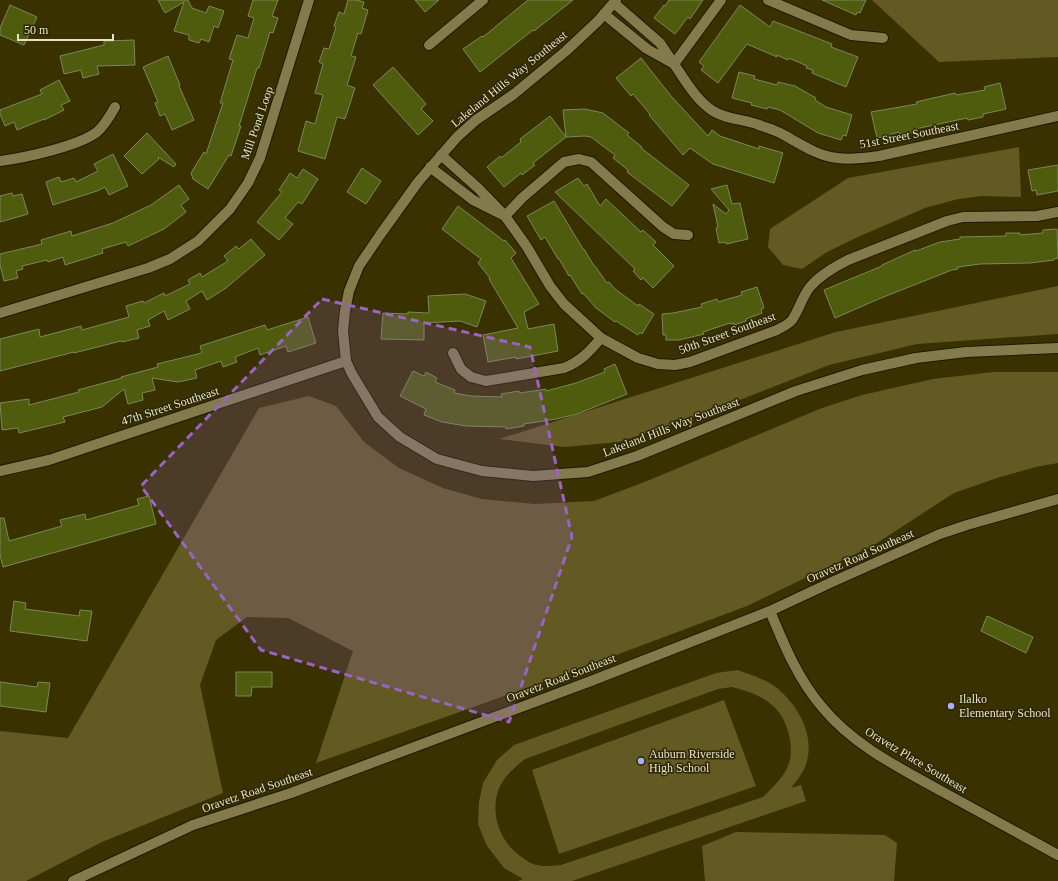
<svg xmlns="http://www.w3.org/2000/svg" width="1058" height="881" viewBox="0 0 1058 881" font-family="'Times New Roman',serif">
	<rect width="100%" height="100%" fill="#393100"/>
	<g fill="#625923" fill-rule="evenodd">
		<path d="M872 0H1058V57L939 62Z"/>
		<path d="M1019 147 1021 197 982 196 958 199 925 208 860 236 827 252 802 269 783 265 768 247 770 229 848 178Z"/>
		<path d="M1058 286V334L917 344 829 365 704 414 619 442 565 447 499 439 836 332Z"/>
		<path d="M993 372H1058V463L1036 467 1000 477 954 493 874 545 747 606 552 679 316 763 353 651 288 618 247 617 216 640 200 685 223 793 102 842 26 881H0V731L68 738 259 408 309 396 336 406 364 442 399 468 443 488 482 499 535 504 594 501 647 481 822 408 862 395 933 379Z"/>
		<path d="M738 670C750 675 766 679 777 688 798 706 814 733 807 761 805 771 797 780 791 788L801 785 806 801 572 881H518L523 879 504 868 487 846 478 824 479 802 483 783 497 760 514 745 716 673ZM732 687C760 694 782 704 789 735 791 744 792 754 789 763 786 775 772 788 763 797L561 865C551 866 542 867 533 864 530 863 526 860 523 858 501 844 490 816 498 791 502 778 515 767 525 759L718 689Z"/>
		<path d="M724 700 756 786 559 854 532 770Z"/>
		<path d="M736 832 885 835 897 843 894 881H705L702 846Z"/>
	</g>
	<g fill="#4f5c0e" stroke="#7c875a">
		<path d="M158 0H188L192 8 206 13 209 6 224 11 218 28 214 26 209 42 201 39 199 43 189 40V35L174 31 184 2 165 13Z"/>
		<path d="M253 0H278L272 16 278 18 273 33 270 32 259 68H257L239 126H241L231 156 229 155 208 189 193 179 191 173 204 152 206 154 223 103H220L233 60 229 59 237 35 248 38 254 18 248 16Z"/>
		<path d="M348 0H357L364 2 362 8 368 10 361 34 358 33 351 56 356 57 347 85 355 88 345 119 337 117 325 159 298 151 306 121 315 124 323 95 315 93 323 64 319 62 324 48 329 49 336 27 334 26 339 12 344 14Z"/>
		<path d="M415 0H439L425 12Z"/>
		<path d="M528 0H573L534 31 533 30 480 72 463 49 482 36 483 37Z"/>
		<path d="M669 0H703L690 19 688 17 675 34 654 18 664 5 665 6Z"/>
		<path d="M822 0H866L860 13 857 12 856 15Z"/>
		<path d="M10 5 37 17 24 45 0 35V28Z"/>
		<path d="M740 5 770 27 773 21 832 44 831 47 858 57 846 87 812 73 813 70 806 68 807 66 789 58 788 60 777 55V57L747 44 718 83 701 70 704 66 699 62Z"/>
		<path d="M134 40 135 65 97 66 99 74 83 78 81 70 64 74 60 56 104 45V41Z"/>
		<path d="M168 56 180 85 179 86 194 120 172 130 165 114 160 116 155 103 158 102 143 67Z"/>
		<path d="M641 58 671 96 708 136 712 130 720 136 759 149V146L783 153 774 183 713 164 690 148 683 155 649 115 650 114 633 94 631 96 616 78Z"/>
		<path d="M393 67 426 104 421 109 433 121 418 135 373 85Z"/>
		<path d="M739 72 755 76 754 79 777 85 778 82 795 86 816 98 815 100 826 107 852 115 846 136 843 135 841 140 818 133 780 110 768 107 767 109 751 105 752 103 732 98Z"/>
		<path d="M59 80 70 101 61 105 64 110 44 120V119L17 130 14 122 5 126 0 114V110L42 94 40 90Z"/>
		<path d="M1000 83 1006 109 983 114V117L968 120 967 118 915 129V132L900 135 899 132 877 138 871 112 917 104 916 102 955 93 956 95 985 90 984 87Z"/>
		<path d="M585 109 603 113 629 133 627 135 642 147 641 148 689 185 672 206 627 172 628 170 613 158 615 155 591 137 585 136 566 137 533 163 535 165 522 175 521 173 504 187 487 167 500 156 501 158 521 142 520 139 550 116 566 137 563 110Z"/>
		<path d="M147 133 176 164 174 167 158 157 159 159 142 174 124 156Z"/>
		<path d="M113 154 128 186 109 195 105 187 97 191 53 205 46 182 59 177 61 182 74 178 76 182 98 171 94 164Z"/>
		<path d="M1058 165V191L1037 195 1036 190 1032 191 1028 170Z"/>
		<path d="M362 168 381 181 366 204 347 192Z"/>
		<path d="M303 169 318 179 302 204 298 202 285 218 293 224 279 240 257 222 282 192 279 190 290 173 297 178Z"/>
		<path d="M578 178 584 186 587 184 600 206 606 199 641 232 643 230 656 242 653 245 674 266 653 288 643 278 641 280 633 271 635 269 555 192Z"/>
		<path d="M179 185 189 199 181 205 186 212 164 229 128 246 126 242 102 249 103 253 65 265 63 257 48 262 47 260 22 266 23 269 16 271 18 278 4 281 0 265V254L42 244 41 240 71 231 72 236 113 223 151 205Z"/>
		<path d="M727 185 732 204 740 203 748 239 726 244V242L719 243 716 228 718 227 713 204 726 214 729 210 711 189Z"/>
		<path d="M12 193 13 196 22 194 28 214 0 222V196Z"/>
		<path d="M554 201 583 249H584L594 266H595L607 283 609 282 615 289 638 306 639 304 654 314 642 334 640 332 638 335 616 321 615 322 596 308 583 293 582 294 570 275 569 276 559 259H558L545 237 541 240 527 216Z"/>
		<path d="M458 206 504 241 505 240 516 253 511 258 539 304 524 312 528 329 554 324 558 351 516 359V357L488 362 483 335 518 328 489 279 490 278 478 263 481 259 442 229Z"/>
		<path d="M1057 229 1058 258 1054 259V260L1030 263 980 264 958 267V269L952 270 881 298 835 318 824 290 882 266V265L915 250 916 251 940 242 960 239V237L1006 236V233H1020V235L1043 233V230Z"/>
		<path d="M251 239 265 255 226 288 207 300 202 291 186 301 190 309 168 320 164 311 148 320 150 326 137 330 139 338 122 342 121 341 74 353V352L0 371V339L39 329 40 337 81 326 82 330 129 317 126 306 143 301 144 303 164 293 165 296 190 284 188 280 200 273 202 277 228 261 224 256 236 246 239 249Z"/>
		<path d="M757 287 764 308 761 309 762 313 746 319V321L734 325V323L731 324 730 323 703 332 704 334 679 340H666V335H663L662 314 673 313 702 307 701 304 717 299 718 302 742 295 741 292Z"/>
		<path d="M465 294 486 301 477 327 460 321 424 323V340L381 339 383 313 408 314V312L429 313 428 296Z"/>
		<path d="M308 317 316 343 288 352 286 346 260 355 258 348 235 357 237 362 223 367 221 361 195 370 197 378 178 382 152 378 155 390 142 393 143 400 128 404 124 389 102 407 63 417 65 422 19 433 18 428 2 430 0 403 29 399V405L79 392 78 390 122 378 121 377 158 367 157 364 202 353 200 346 228 337 265 325 267 330Z"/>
		<path d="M615 364 627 394 577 414 556 419 524 424V426L506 429V427L466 426 442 422 424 415 426 409 400 396 413 371 424 376 426 372 437 378 435 382 455 390 454 393 471 396 502 397 501 394 519 391 520 393 546 389V391L576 383 605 372 604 369Z"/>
		<path d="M149 496 156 524 3 567 0 555V518H4L9 541 62 526 60 520 85 514 86 520 139 505 137 499Z"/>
		<path d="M14 601 26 603 25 609 79 616 80 610 92 611 87 641 10 631Z"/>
		<path d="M987 616 1033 637 1026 653 981 631Z"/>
		<path d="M236 672H272V687H252L251 696H236Z"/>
		<path d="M0 682 37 687 38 682 50 683 46 712 0 706Z"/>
	</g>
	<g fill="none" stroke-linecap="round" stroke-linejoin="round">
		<g stroke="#1d1902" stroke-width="12">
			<g id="minor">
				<path d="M721 0 674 64C685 80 696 100 713 111 727 120 744 119 759 125 767 128 775 130 782 134 799 143 817 156 837 158 851 160 865 158 879 156L1058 116"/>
				<path d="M768 0 851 35 883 38"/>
				<path d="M604 14 647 49 674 64 660 43 614 3"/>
				<path d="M429 45 483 0"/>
				<path d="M0 161C24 158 79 146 97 132 105 125 110 116 115 107"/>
				<path d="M430 167 473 200 505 216 478 188 441 155"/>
				<path d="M688 235 674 234 663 227 591 162 579 159 564 162 522 198 505 216 527 247 550 286 564 304 601 338 638 358 658 364 675 365 690 362 777 330C782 327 788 325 792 320 799 310 802 297 810 287 820 275 834 267 848 260L947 221 963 217 1037 216 1058 212"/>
				<path d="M0 313 148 268 170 259 198 241 230 209 248 183 260 158 309 0"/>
				<path d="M453 353 461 369 471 377 486 381 564 368C580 362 590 351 601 338"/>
				<path d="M0 471 49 460 346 361"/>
				<path d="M770 611C784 645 798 679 822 707 854 746 900 768 943 792 982 813 1020 834 1058 855"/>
			</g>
		</g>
		<g stroke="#1d1902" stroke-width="12">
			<g id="tertiary">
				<path d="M616 0 598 21 566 51 514 94 476 120 457 137 418 182 380 235 359 266 349 291 345 311 343 331 346 361 352 374 378 417 400 437 437 459 482 471 533 476 588 472 637 456 796 391 862 370 916 358 966 352 1058 348"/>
				<path d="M73 881 193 825 291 793 591 681 770 611 832 582 940 534 967 525 1058 499"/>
			</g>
		</g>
		<use href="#minor" stroke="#837b4c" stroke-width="10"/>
		<use href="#tertiary" stroke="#837b4c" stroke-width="10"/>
	</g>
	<path fill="#9b63c3" fill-opacity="0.2" stroke="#9b63c3" stroke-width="3" stroke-dasharray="8 5" stroke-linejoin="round" d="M322 299 530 347 572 537 509 722 261 650 141 486Z"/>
	<g fill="#a9b0fc" stroke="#2d2703" stroke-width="1.5">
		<circle cx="951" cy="706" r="4"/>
		<circle cx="641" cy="761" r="4"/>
	</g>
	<g text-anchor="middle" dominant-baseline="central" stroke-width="3" stroke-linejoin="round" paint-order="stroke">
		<g font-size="12" fill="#e7e3cb" stroke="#2d2703">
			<text transform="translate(509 79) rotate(-39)">Lakeland Hills Way Southeast</text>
			<text transform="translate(257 123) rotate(-71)">Mill Pond Loop</text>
			<text transform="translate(909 135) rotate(-11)">51st Street Southeast</text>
			<text transform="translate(727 333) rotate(-20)">50th Street Southeast</text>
			<text transform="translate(170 406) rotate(-18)">47th Street Southeast</text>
			<text transform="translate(671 427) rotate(-21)">Lakeland Hills Way Southeast</text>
			<text transform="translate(860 556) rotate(-24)">Oravetz Road Southeast</text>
			<text transform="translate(561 678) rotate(-21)">Oravetz Road Southeast</text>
			<text transform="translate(916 760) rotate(31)">Oravetz Place Southeast</text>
			<text transform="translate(257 790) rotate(-19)">Oravetz Road Southeast</text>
		</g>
		<g font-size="12" fill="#e7e3cb" stroke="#2d2703" text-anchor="start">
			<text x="959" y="699">Ilalko<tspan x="959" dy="14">Elementary School</tspan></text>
			<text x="649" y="754">Auburn Riverside<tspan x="649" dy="14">High School</tspan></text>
		</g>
	</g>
	<path d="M18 34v6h95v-6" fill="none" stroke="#e7e3cb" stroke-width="2"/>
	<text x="24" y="34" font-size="12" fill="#e7e3cb" stroke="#2d2703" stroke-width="3" paint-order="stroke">50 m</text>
</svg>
